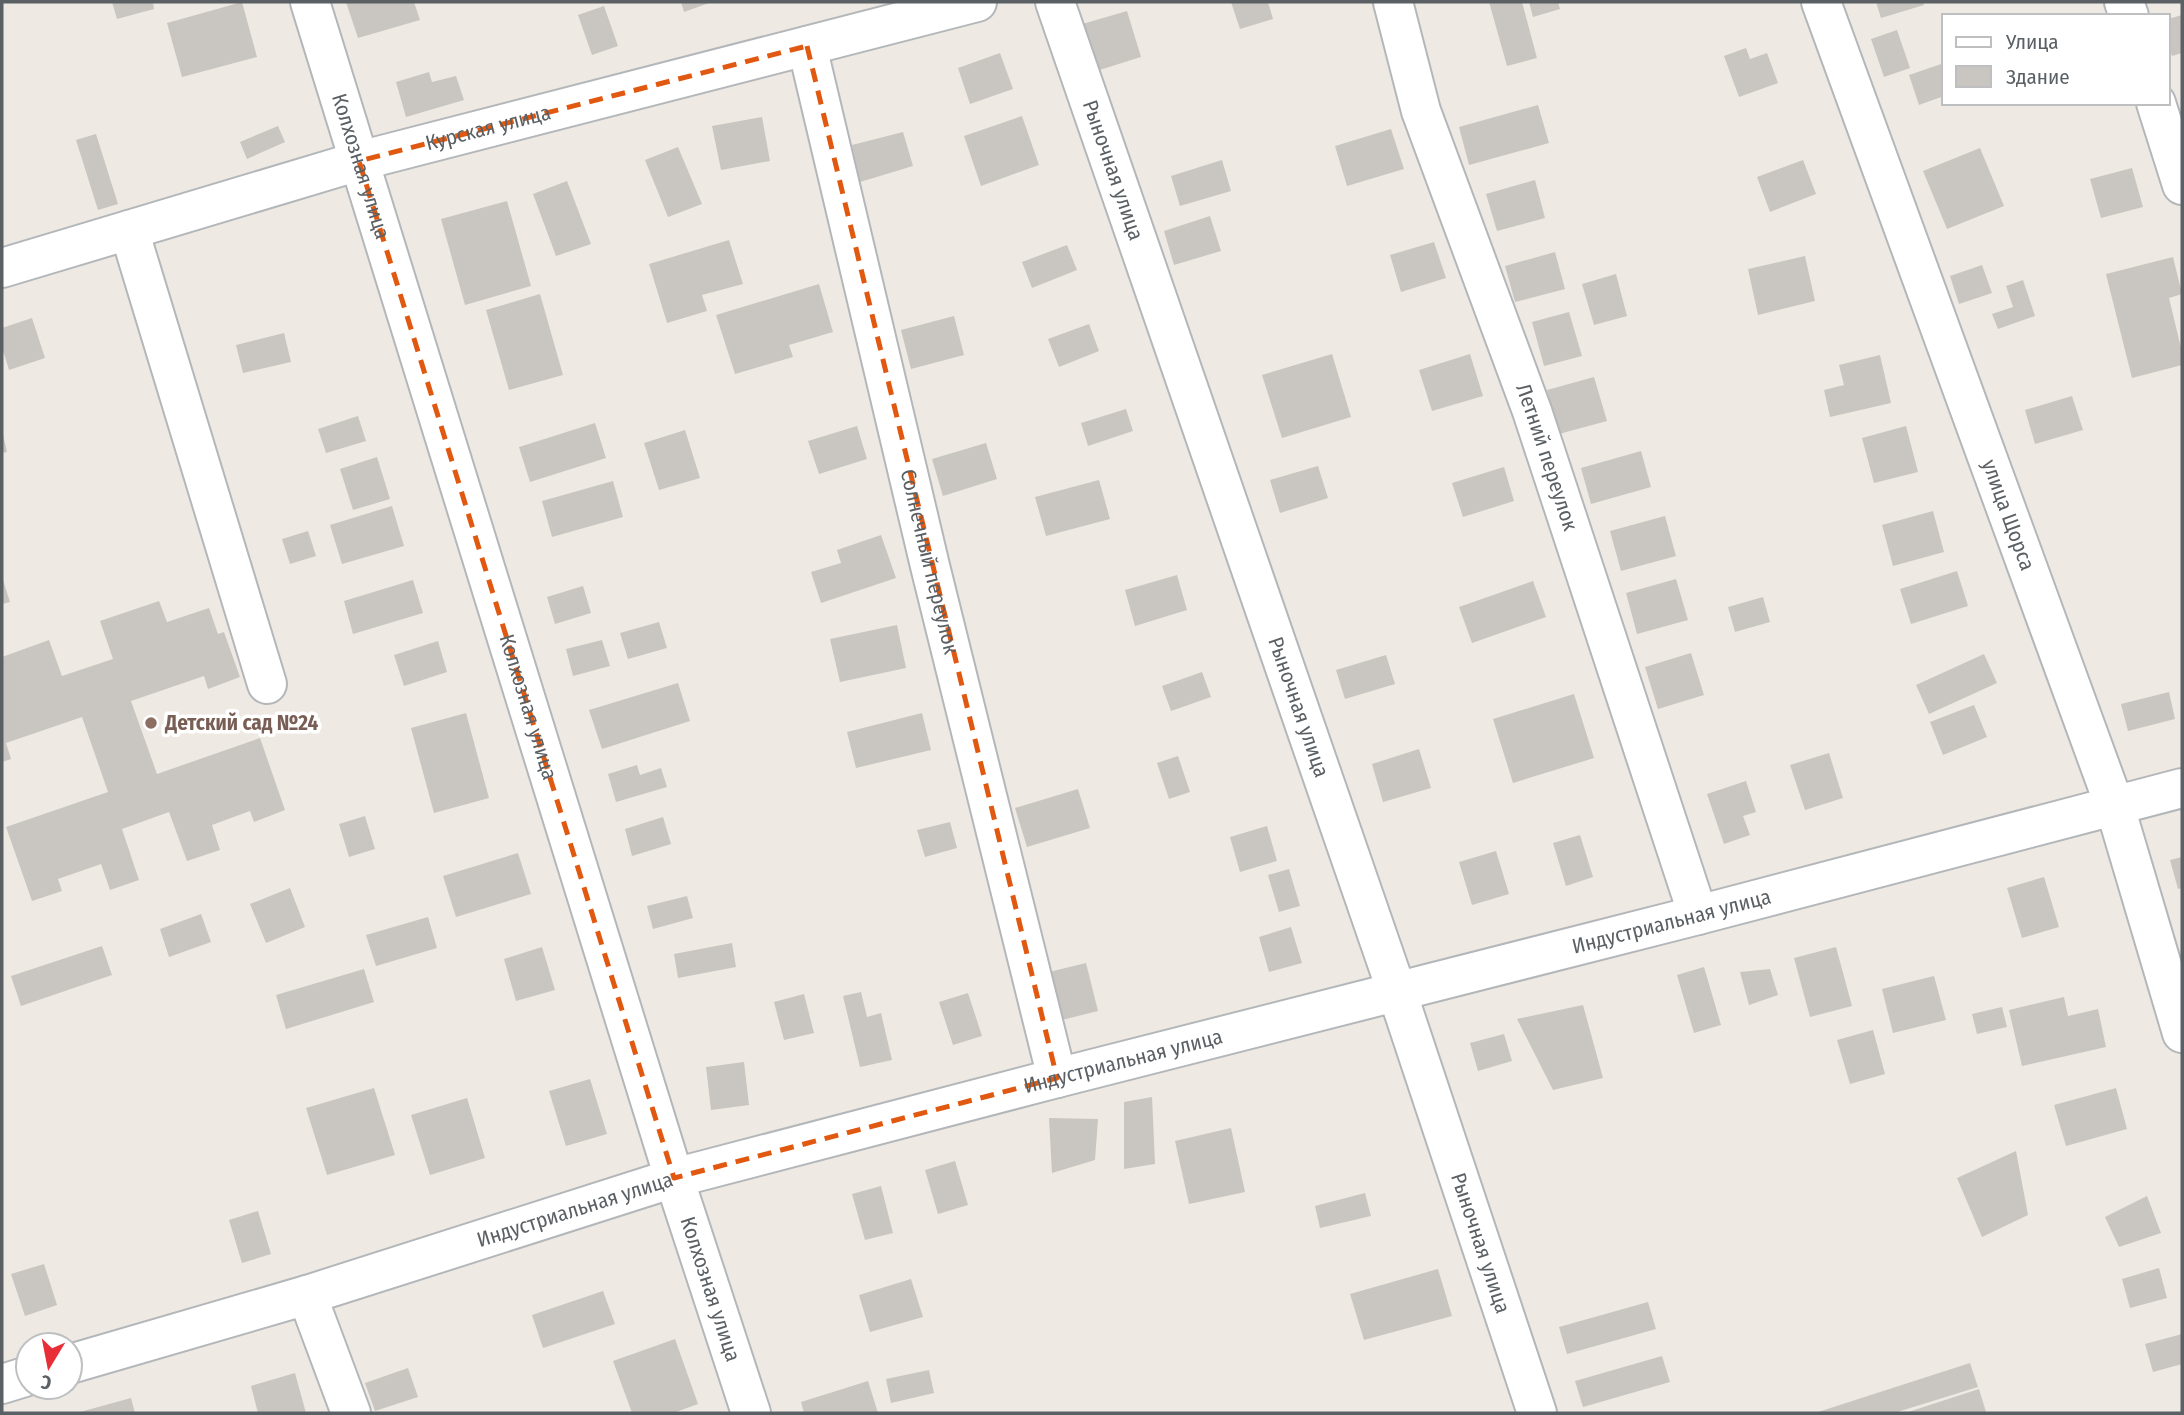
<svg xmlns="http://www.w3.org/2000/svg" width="2184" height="1415" viewBox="0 0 2184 1415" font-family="'Fira Sans Condensed',sans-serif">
	<rect width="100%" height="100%" fill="#eeeae3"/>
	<g fill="#c9c5c0">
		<path d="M112 2H153L154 9 117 19Z"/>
		<path d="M242 2 257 57 182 77 167 23Z"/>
		<path d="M346 2H414L420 20 358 38Z"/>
		<path d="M681 2H712L684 12Z"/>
		<path d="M1231 2H1268L1273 19 1240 29Z"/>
		<path d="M1489 2H1522L1537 58 1507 66Z"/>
		<path d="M1529 2H1558L1560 9 1533 17Z"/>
		<path d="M1876 2H1923L1924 5 1881 18Z"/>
		<path d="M604 6 618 46 592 55 578 15Z"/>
		<path d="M1127 11 1141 57 1093 72 1079 25Z"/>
		<path d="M2182 15V53L2172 56 2168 44V19Z"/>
		<path d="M1897 30 1910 68 1884 77 1871 39Z"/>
		<path d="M1746 48 1750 59 1767 53 1778 83 1739 97 1724 56Z"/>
		<path d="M1000 53 1013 89 970 104 958 68Z"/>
		<path d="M1944 63V96L1919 105 1909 75Z"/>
		<path d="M429 72 432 82 456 76 464 100 406 117 396 82Z"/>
		<path d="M1538 105 1549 143 1469 165 1459 127Z"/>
		<path d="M1022 116 1039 165 981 186 964 136Z"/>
		<path d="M762 117 770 161 721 170 712 126Z"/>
		<path d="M278 126 285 142 247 159 240 142Z"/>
		<path d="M1391 129 1404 169 1347 186 1335 146Z"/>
		<path d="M903 132 913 166 860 182 852 145Z"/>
		<path d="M96 134 118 204 98 210 76 140Z"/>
		<path d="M678 147 702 204 668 217 645 160Z"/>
		<path d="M1980 148 2004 206 1947 229 1923 171Z"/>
		<path d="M1222 160 1231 191 1180 206 1171 176Z"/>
		<path d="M1803 160 1816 194 1770 212 1757 177Z"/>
		<path d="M2132 168 2143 207 2101 218 2090 179Z"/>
		<path d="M1535 180 1545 218 1497 231 1486 194Z"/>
		<path d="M567 181 591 244 556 256 533 194Z"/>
		<path d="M507 201 531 286 465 305 441 219Z"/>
		<path d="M1210 216 1221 251 1174 265 1164 231Z"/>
		<path d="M729 240 743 284 702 295 707 311 667 323 649 264Z"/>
		<path d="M1434 242 1446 278 1401 292 1390 255Z"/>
		<path d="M1067 245 1077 270 1032 288 1022 262Z"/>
		<path d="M1555 252 1565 289 1515 302 1505 266Z"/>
		<path d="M1805 256 1815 301 1758 315 1748 269Z"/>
		<path d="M2173 257 2182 294 2169 298 2182 352V365L2132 378 2106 274Z"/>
		<path d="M1982 265 1992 293 1959 304 1950 276Z"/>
		<path d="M1616 274 1627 316 1594 325 1582 284Z"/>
		<path d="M2023 280 2035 316 1998 329 1992 314 2013 307 2006 286Z"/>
		<path d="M819 284 833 332 789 345 793 357 735 374 716 315Z"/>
		<path d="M540 294 563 375 509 390 486 310Z"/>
		<path d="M1569 312 1582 356 1544 366 1532 322Z"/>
		<path d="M954 316 964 355 911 369 901 330Z"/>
		<path d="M32 318 45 358 9 370 2 347V328Z"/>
		<path d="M1089 324 1099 351 1059 367 1048 339Z"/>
		<path d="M284 333 291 362 243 373 236 345Z"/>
		<path d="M1332 354 1351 417 1282 438 1262 375Z"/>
		<path d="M1470 354 1483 396 1432 411 1419 370Z"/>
		<path d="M1880 355 1891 403 1830 417 1824 390 1844 385 1839 365Z"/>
		<path d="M1594 377 1607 421 1559 434 1547 390Z"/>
		<path d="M2072 396 2083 430 2035 444 2025 410Z"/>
		<path d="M1126 409 1133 431 1088 446 1081 423Z"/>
		<path d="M358 416 366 441 326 453 318 429Z"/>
		<path d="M595 423 606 458 530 482 519 447Z"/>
		<path d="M857 426 867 459 819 474 808 441Z"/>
		<path d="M1906 426 1918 472 1874 483 1862 438Z"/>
		<path d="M2 430 7 452 2 453Z"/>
		<path d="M685 430 700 478 659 490 644 443Z"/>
		<path d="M986 443 997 479 943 496 932 459Z"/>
		<path d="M1641 451 1651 487 1591 504 1581 468Z"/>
		<path d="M377 457 390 499 353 510 340 469Z"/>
		<path d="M1318 466 1328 498 1280 513 1270 480Z"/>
		<path d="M1504 467 1514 501 1463 517 1452 483Z"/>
		<path d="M1099 480 1110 519 1046 536 1035 497Z"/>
		<path d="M613 481 623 517 552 537 542 501Z"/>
		<path d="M392 506 404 546 342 564 330 525Z"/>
		<path d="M1933 511 1944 552 1893 566 1882 525Z"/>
		<path d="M1665 516 1676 556 1621 571 1610 531Z"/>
		<path d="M308 531 316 556 290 564 282 539Z"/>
		<path d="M881 535 896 578 821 603 811 572 841 563 837 550Z"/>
		<path d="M1957 571 1968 606 1911 624 1900 589Z"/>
		<path d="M1177 575 1187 610 1135 626 1125 590Z"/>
		<path d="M2 577 10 602 2 604Z"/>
		<path d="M1676 579 1688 620 1637 634 1626 593Z"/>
		<path d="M413 580 423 613 353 634 344 601Z"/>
		<path d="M1533 581 1546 617 1472 643 1459 607Z"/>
		<path d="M583 586 591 613 555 624 547 597Z"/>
		<path d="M1763 597 1770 622 1735 632 1728 607Z"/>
		<path d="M159 601 167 622 209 608 218 634 224 632 240 677 208 689 204 676 131 701 157 774 260 738 285 810 254 822 250 811 212 825 220 850 187 861 169 812 122 829 139 880 110 890 101 864 58 879 62 891 32 901 6 827 108 792 82 717 6 743 11 759 2 762V657L49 640 62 676 113 659 100 621Z"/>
		<path d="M659 622 667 648 628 659 620 633Z"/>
		<path d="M897 625 906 668 840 682 830 639Z"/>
		<path d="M602 640 610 666 573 676 566 649Z"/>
		<path d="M438 641 447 672 404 686 394 655Z"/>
		<path d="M1691 653 1704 695 1658 709 1645 667Z"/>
		<path d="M1984 654 1997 683 1929 714 1916 685Z"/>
		<path d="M1386 655 1395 684 1345 699 1336 670Z"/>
		<path d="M1202 672 1211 697 1171 711 1162 686Z"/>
		<path d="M678 683 690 721 602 749 589 710Z"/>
		<path d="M2169 692 2175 719 2128 731 2121 704Z"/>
		<path d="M1574 694 1594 758 1513 783 1493 719Z"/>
		<path d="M1974 705 1987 737 1943 755 1930 722Z"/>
		<path d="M466 713 489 798 434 813 411 728Z"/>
		<path d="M922 713 931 750 856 768 847 732Z"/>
		<path d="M1419 749 1431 788 1383 802 1372 764Z"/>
		<path d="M1829 753 1843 798 1805 810 1790 765Z"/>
		<path d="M1178 756 1190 792 1169 799 1157 763Z"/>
		<path d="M637 765 640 775 661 768 667 787 616 802 608 774Z"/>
		<path d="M1746 781 1756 812 1743 816 1750 835 1724 844 1707 794Z"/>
		<path d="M1078 789 1090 828 1027 847 1015 808Z"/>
		<path d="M365 816 375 849 349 857 339 824Z"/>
		<path d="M663 817 671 844 632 856 625 829Z"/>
		<path d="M950 822 957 848 925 857 917 830Z"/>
		<path d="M1267 826 1277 861 1240 872 1230 837Z"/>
		<path d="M1580 835 1593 877 1566 886 1553 843Z"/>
		<path d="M1496 851 1509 894 1472 905 1459 862Z"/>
		<path d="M518 853 531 894 456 917 443 876Z"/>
		<path d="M2182 857V888L2178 889 2170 860Z"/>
		<path d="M1289 869 1300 906 1279 912 1268 875Z"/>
		<path d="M2044 877 2059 927 2022 938 2007 888Z"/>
		<path d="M290 888 305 927 266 943 250 904Z"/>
		<path d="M687 896 693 918 653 929 647 906Z"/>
		<path d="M201 914 211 942 169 957 160 929Z"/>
		<path d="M428 917 437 948 376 966 366 935Z"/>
		<path d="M1291 927 1302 963 1269 972 1259 937Z"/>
		<path d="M732 943 736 967 678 978 674 954Z"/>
		<path d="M102 946 112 975 21 1006 11 976Z"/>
		<path d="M542 947 555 990 516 1001 504 959Z"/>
		<path d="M1836 947 1852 1006 1810 1017 1794 958Z"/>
		<path d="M1086 963 1098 1011 1062 1020 1049 972Z"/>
		<path d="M1704 967 1721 1025 1694 1033 1677 975Z"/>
		<path d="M364 969 374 1002 286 1029 276 995Z"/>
		<path d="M1770 969 1778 995 1749 1005 1740 972Z"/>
		<path d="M1934 976 1946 1020 1893 1033 1882 989Z"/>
		<path d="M861 992 867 1017 881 1013 892 1060 860 1067 843 996Z"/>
		<path d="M968 993 982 1036 953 1045 939 1002Z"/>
		<path d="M804 994 814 1033 784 1040 774 1002Z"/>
		<path d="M2064 997 2068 1016 2098 1009 2106 1047 2022 1066 2009 1010Z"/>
		<path d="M1583 1005 1603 1078 1553 1090 1517 1019Z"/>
		<path d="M2002 1007 2007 1027 1977 1034 1972 1014Z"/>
		<path d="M1873 1030 1885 1074 1850 1084 1837 1040Z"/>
		<path d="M1504 1034 1512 1061 1478 1071 1470 1043Z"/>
		<path d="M744 1062 749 1105 711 1110 706 1067Z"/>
		<path d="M590 1079 607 1134 566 1146 549 1091Z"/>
		<path d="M374 1088 395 1155 327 1175 306 1108Z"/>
		<path d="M2116 1088 2127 1129 2066 1146 2054 1105Z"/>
		<path d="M1152 1097 1155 1164 1124 1169V1102Z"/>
		<path d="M467 1098 485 1158 430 1175 411 1115Z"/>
		<path d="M1049 1118 1098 1119 1095 1160 1052 1173Z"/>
		<path d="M1231 1128 1245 1192 1189 1204 1175 1141Z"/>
		<path d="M2016 1151 2028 1215 1982 1237 1957 1178Z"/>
		<path d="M955 1161 968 1205 938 1214 925 1170Z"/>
		<path d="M881 1186 893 1233 865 1240 852 1194Z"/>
		<path d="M1365 1193 1371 1216 1320 1228 1315 1206Z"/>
		<path d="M2147 1196 2161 1233 2119 1247 2105 1217Z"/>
		<path d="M258 1211 271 1254 242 1263 229 1220Z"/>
		<path d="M44 1264 57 1305 25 1316 11 1274Z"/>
		<path d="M2159 1268 2167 1298 2130 1308 2122 1279Z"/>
		<path d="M1438 1269 1452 1316 1364 1340 1350 1294Z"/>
		<path d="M911 1279 923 1317 870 1332 859 1295Z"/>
		<path d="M603 1291 615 1324 543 1348 532 1315Z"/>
		<path d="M1648 1302 1656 1329 1567 1354 1559 1327Z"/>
		<path d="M2182 1334V1364L2153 1372 2145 1344Z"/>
		<path d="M675 1339 698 1404 673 1413H632L613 1361Z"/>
		<path d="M1662 1356 1670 1382 1583 1407 1575 1381Z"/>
		<path d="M1970 1363 1978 1387 1894 1413H1815Z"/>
		<path d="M408 1368 418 1397 375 1411 365 1383Z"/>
		<path d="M929 1370 934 1393 891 1403 886 1379Z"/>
		<path d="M295 1373 306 1413H258L251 1386Z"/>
		<path d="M868 1381 878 1413H804L801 1402Z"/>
		<path d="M1979 1389 1986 1412 1905 1413Z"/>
		<path d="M131 1398 135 1413H81L80 1412Z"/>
	</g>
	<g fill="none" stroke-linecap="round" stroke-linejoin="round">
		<g stroke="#b4b7ba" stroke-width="42">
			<g id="minor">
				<path id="s1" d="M310 2 674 1178 751 1413"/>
				<path id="s2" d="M1055 2 1397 992 1537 1413"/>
				<path id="s3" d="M1393 2 1421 111 1532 411 1698 915"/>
				<path id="s4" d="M1821 2 2115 807 2182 1033"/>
				<path d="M2124 2 2129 16"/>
				<path id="s5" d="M807 46 930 566 1057 1078"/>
				<path d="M2156 103 2182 185"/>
				<path d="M129 230 267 684"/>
				<path id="s6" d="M2 268 359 161 977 2"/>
				<path d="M307 1295 351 1413"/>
				<path id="s7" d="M70 1364 307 1295 674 1178 1057 1078 1698 915 2182 788"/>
				<path d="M2 1384 28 1376"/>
			</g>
		</g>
		<use href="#minor" stroke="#fff" stroke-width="38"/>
	</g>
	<path fill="none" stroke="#e15910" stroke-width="5" stroke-dasharray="14 9" stroke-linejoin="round" d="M807 46 1057 1078 674 1178 359 161Z"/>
	<circle fill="#8d6e63" stroke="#fff" stroke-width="2.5" cx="151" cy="723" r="7"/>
	<g text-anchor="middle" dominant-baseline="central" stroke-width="7" stroke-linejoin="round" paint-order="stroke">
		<g font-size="21" fill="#5b6064" stroke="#fff">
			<text stroke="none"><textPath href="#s6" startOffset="506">Курская улица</textPath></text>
			<text stroke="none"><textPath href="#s1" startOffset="172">Колхозная улица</textPath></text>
			<text stroke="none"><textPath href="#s2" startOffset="178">Рыночная улица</textPath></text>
			<text stroke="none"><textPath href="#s3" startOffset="481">Летний переулок</textPath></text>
			<text stroke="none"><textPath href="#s4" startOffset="546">улица Щорса</textPath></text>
			<text stroke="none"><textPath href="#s5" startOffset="530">Солнечный переулок</textPath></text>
			<text stroke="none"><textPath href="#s2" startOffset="746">Рыночная улица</textPath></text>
			<text stroke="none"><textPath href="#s1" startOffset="738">Колхозная улица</textPath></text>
			<text stroke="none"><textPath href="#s7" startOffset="1662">Индустриальная улица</textPath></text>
			<text stroke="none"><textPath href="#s7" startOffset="1096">Индустриальная улица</textPath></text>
			<text stroke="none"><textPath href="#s7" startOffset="528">Индустриальная улица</textPath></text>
			<text stroke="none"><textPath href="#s2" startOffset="1312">Рыночная улица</textPath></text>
			<text stroke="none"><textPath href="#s1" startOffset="1348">Колхозная улица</textPath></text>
		</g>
		<g font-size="21" font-weight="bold" fill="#785e54" stroke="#fff" text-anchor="start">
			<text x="165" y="723">Детский сад №24</text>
		</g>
	</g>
	<rect width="2184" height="1415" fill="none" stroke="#5b6064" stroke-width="7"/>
	<rect x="1942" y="14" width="228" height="91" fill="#ffffff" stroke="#bdbfc1" stroke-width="2"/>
	<rect x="1956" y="37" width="35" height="10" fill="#ffffff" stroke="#bdbfc1" stroke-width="2"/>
	<text x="2006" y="49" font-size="21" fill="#5b6064">Улица</text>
	<rect x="1956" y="66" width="35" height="21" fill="#c9c5c0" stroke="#bdbfc1" stroke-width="2"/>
	<text x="2006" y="84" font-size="21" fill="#5b6064">Здание</text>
	<g transform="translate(49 1366) rotate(190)"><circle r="33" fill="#ffffff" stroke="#bdbfc1" stroke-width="2"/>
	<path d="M0-5L12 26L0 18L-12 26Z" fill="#e82f37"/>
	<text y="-10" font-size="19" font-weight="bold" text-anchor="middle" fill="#5b6064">С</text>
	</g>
</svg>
